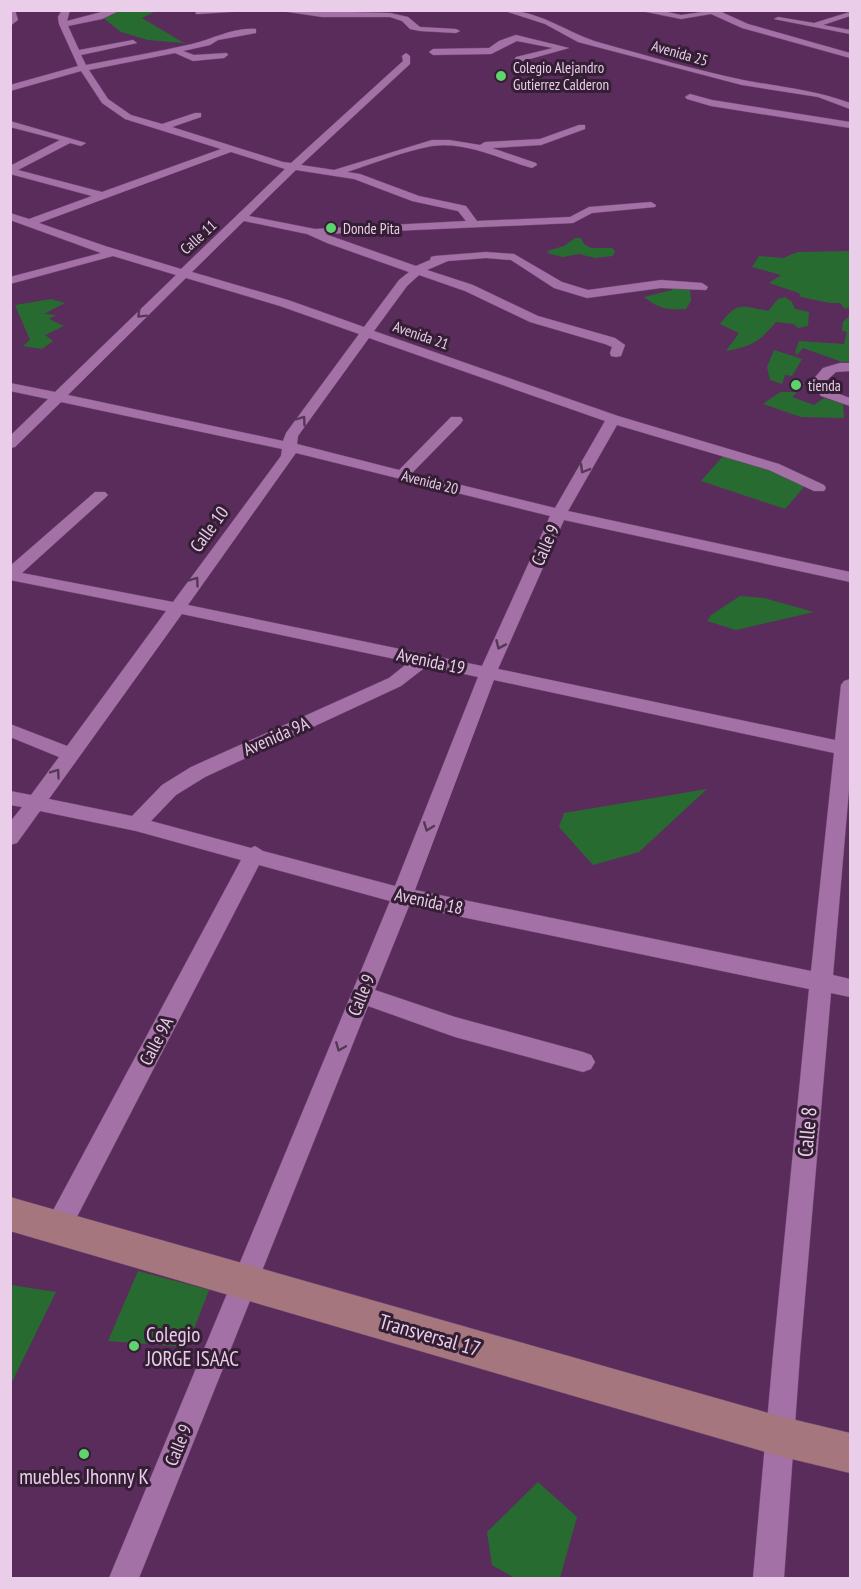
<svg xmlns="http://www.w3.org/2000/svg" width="861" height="1589" viewBox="0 0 861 1589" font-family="'PT Sans Narrow',sans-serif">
	<rect width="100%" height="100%" fill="#5a2c5c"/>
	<g fill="#286b31">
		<path d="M121 11H156L142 18 184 43 148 40 121 32 102 17Z"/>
		<path d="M575 238H581L584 244 591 248H612L615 251 613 256 595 258 579 254 563 257 550 254 547 251 564 246Z"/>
		<path d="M850 251V307L845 309 840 303H830L801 297 799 293 769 283 781 275 752 267 759 256 783 258 798 252Z"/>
		<path d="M673 287H684L690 290 691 301 686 309C667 310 659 309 644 297L672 290Z"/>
		<path d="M785 297 792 302 795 309 809 312 808 326 798 328 794 324 776 322C759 342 752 346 726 351L739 333 720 324C738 301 740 306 768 311L778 299Z"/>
		<path d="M51 299 65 303 44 314 56 315 49 319 64 326 45 335 53 341 42 349 23 346 30 340 15 305Z"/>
		<path d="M850 315V362H842L803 348 797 355 795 352 799 341 844 344 847 332 842 331 843 322Z"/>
		<path d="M774 350 802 359 792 376 785 375 782 384 770 380 767 367Z"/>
		<path d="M780 392H797L792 397 814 405 824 398 843 404 844 418 801 417 763 404Z"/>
		<path d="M725 454 810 480 785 509 701 481Z"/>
		<path d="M740 596 764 598 814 612 736 630 707 621 711 615Z"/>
		<path d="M707 789 639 852 593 865 559 827 564 813Z"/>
		<path d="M138 1271 209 1290 187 1347 108 1341Z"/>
		<path d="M11 1285 56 1292 11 1384 10 1285Z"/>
		<path d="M538 1482 577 1517 560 1578H515L492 1565 487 1532Z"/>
	</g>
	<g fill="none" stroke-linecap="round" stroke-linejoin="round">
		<g stroke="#714973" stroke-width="1">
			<g id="street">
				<path d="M10 10H15L18 20 10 26Z"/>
				<path d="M62 10H70L67 21 109 10H121L102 19 68 26 79 50 133 40 137 43 81 55 86 65C121 58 157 52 192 44 213 39 234 27 256 29V33L218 40 210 45 183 51 194 55 227 53 228 55 224 58 193 61 175 53 89 70 108 99 131 115 162 124 195 113H201V117L172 127 283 162 291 163 403 61 402 56 406 53 410 56V64L301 165 334 170 432 140H449L480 145 485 142 540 139 579 125H585V129L541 145 492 148 536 163 537 165 532 168C500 159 466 141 432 146 404 151 375 163 347 172L360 174 419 196 466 206 477 221 570 217 589 207 651 202 656 205 655 207 592 213 573 223 325 234 416 266 430 260 431 257 435 256 486 252 514 254 562 282 588 290 661 280 702 283 708 287 706 290 661 288 587 298 554 288 511 260 486 258 448 261 427 270 473 285 538 316 615 338 625 345 621 356 616 357 611 356 610 353 612 347 605 344 530 322 465 291 419 275 407 286 374 331 618 416 779 464 824 485 826 488 824 491H814L769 470 617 425 568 511 850 572V582L564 520 498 669 835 740 841 685 844 681 850 679V778L833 975 850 979V997L831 993 800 1355 784 1578H753L773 1355 809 989 409 906 375 990 455 1017 583 1052 591 1055 595 1062 591 1069 583 1072 455 1037 368 1006 139 1578H109L390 901 259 865 67 1236 58 1239 49 1236 45 1227 49 1218 241 860 136 831 40 811 17 843 10 845V822L22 807 10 805V791L31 795 59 757 10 737V724L67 746 166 611 10 580V566L95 492H105L108 495 105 498 22 573 173 602 281 456 282 449 61 402 15 447 10 448V436L48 399 10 391V383L55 392 176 275 113 256 10 284V277L101 253 10 220V213L29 219 92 196 10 174V166L60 140 10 127V121L86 143 81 146 70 143 18 170 102 192 221 149 125 119 102 103 81 71 10 91V85L78 66 59 24 58 17ZM231 152 285 169 181 269 105 246 39 223ZM296 170 354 179 412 201 458 211 466 221 315 229 249 216ZM244 221 307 234 327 243 409 272 399 280 364 327 288 300 192 272ZM186 278 280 306 359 334 286 433 283 441 68 395ZM369 338 605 421 555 508 412 473 461 423 463 420 461 417H451L399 470 297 444 298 436ZM296 453 550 516 482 666 188 605ZM182 614 409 662 389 678 191 767 162 785 132 816 49 799ZM427 666 478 677 395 886 263 851 255 846 251 848 151 821 176 795 205 777 401 686ZM494 680 834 753 811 971 415 890Z"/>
				<path d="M196 10H259L199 14H196Z"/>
				<path d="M275 10 390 13 408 17 420 27 456 29 460 31 456 33 420 31 410 29 402 21 390 17H322Z"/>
				<path d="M502 10C541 10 566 33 601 43 648 56 695 70 743 80 780 87 815 90 850 103V109L818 97 742 85 578 42 545 24Z"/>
				<path d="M637 10H658L681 15 717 10 748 24 850 53V58L742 28 711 14 681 19Z"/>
				<path d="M850 12V16L823 25 850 30V34L774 19 778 17 814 23Z"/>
				<path d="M516 35 569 48 519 62 515 59 516 57 553 48 517 41 491 54 433 55 429 52 433 49 489 48 499 41Z"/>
				<path d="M690 94 712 100 850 122V128L711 106 687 99 685 97Z"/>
				<path d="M840 363H850V371L836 372 825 382 831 391 850 398V406L821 396 811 382 823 368Z"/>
			</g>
		</g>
		<g stroke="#714973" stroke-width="1">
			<path id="secondary" d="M10 1197 779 1416 850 1433V1473L779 1456 10 1231Z"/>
		</g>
		<use href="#street" fill="#a471a6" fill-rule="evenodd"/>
		<use href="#secondary" fill="#a5767e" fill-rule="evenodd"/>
	</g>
	<defs><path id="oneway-chevron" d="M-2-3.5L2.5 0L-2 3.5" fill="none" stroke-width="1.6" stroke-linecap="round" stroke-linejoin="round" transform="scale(1.5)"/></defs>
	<g stroke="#553756">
		<use href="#oneway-chevron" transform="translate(141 314) rotate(135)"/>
		<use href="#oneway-chevron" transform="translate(302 420) rotate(-54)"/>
		<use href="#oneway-chevron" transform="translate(584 469) rotate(120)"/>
		<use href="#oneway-chevron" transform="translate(195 581) rotate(-54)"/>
		<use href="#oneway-chevron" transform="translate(500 645) rotate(114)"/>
		<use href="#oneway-chevron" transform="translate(56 773) rotate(-54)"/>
		<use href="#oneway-chevron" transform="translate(428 827) rotate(111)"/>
		<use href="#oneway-chevron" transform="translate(340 1047) rotate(112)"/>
	</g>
	<g fill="#5ed56c" stroke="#331e34" stroke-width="2">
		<circle cx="501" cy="76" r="6"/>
		<circle cx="331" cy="228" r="6"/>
		<circle cx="796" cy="385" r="6"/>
		<circle cx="134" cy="1346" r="6"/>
		<circle cx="84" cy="1454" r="6"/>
	</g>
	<g text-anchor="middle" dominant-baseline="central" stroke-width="6" stroke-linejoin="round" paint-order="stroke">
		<g font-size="15" fill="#e9cde9" stroke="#331e34">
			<text transform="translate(680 53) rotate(16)">Avenida 25</text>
			<text transform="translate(198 237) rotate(-42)">Calle 11</text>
			<text transform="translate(421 335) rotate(19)">Avenida 21</text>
			<text transform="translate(430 482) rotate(14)">Avenida 20</text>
		</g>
		<g font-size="15" fill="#e9cde9" stroke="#331e34" text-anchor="start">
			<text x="513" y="67">Colegio Alejandro<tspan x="513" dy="17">Gutierrez Calderon</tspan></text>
			<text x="343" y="228">Donde Pita</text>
			<text x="808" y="385">tienda</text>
		</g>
		<g font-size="18" fill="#e9cde9" stroke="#331e34">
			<text transform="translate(209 529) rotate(-54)">Calle 10</text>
			<text transform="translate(545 545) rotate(-66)">Calle 9</text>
			<text transform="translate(431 661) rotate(12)">Avenida 19</text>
			<text transform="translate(276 736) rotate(-24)">Avenida 9A</text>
			<text transform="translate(429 901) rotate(12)">Avenida 18</text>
			<text transform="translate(361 995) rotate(-68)">Calle 9</text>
			<text transform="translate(156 1041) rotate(-62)">Calle 9A</text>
			<text transform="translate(178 1445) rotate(-68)">Calle 9</text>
		</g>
		<g font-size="21" fill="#e9cde9" stroke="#331e34">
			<text transform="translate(807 1132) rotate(-85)">Calle 8</text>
			<text transform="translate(430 1335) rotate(16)">Transversal 17</text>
		</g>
		<g font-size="21" fill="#e9cde9" stroke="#331e34" text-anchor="start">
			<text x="146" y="1334">Colegio<tspan x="146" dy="24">JORGE ISAAC</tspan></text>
			<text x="84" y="1476" text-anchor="middle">muebles Jhonny K</text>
		</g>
	</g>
	<rect width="861" height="1589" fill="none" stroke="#e9cde9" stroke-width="24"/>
</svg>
